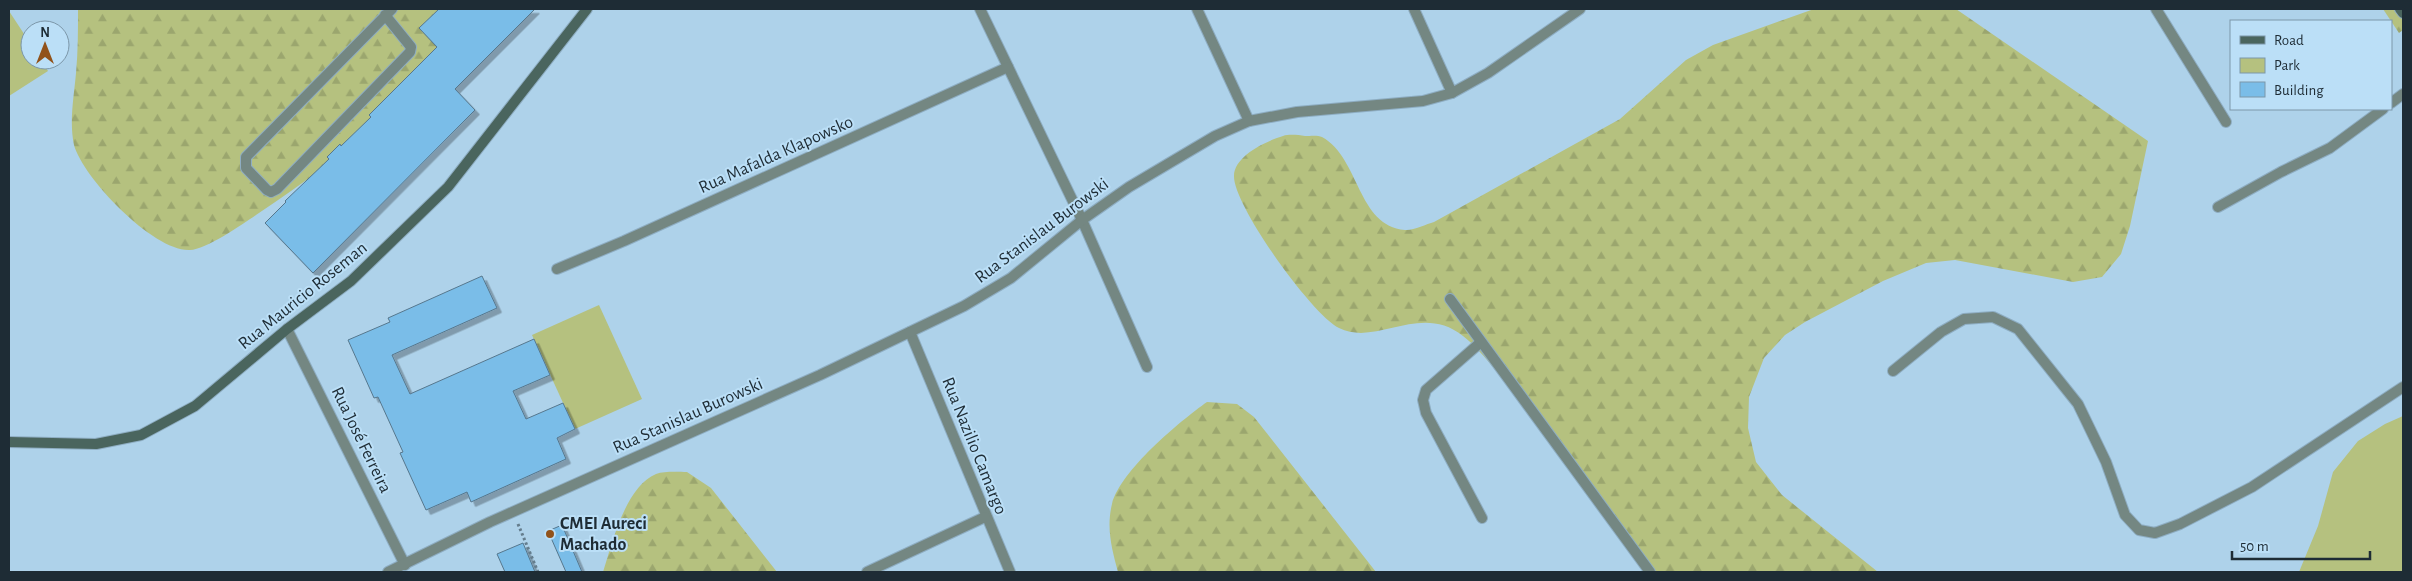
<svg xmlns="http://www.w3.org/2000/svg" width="2412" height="581" viewBox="0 0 2412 581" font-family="'Alegreya Sans',sans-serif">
	<defs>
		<pattern id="forest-firs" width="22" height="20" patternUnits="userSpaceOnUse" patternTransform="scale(1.25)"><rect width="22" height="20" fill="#b5c17f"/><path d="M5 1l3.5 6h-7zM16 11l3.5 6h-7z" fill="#9ba66e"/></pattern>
		<filter id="shadow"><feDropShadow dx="4.5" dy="4.5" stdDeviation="0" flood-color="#0004"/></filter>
	</defs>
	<rect width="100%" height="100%" fill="#aed2ea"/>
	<g fill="#b5c17f">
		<path d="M9 11 30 43V60H41L48 71 9 96Z"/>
		<path d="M599 305 642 399 575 429 532 335Z"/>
		<path d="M2403 416V572H2299L2318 526 2333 472 2358 441 2385 424Z"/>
	</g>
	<g fill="url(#forest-firs)">
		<path d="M78 9H516L508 21C425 87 344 157 256 215 243 224 205 250 190 250 154 252 83 178 74 145 69 122 74 96 76 73 78 52 78 30 78 9Z"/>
		<path d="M1814 9H1956L2148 141 2130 226 2121 254 2102 277 2073 282 1955 260 1926 263 1883 281 1805 322 1785 335 1764 358 1749 397 1748 428 1756 462 1782 495 1878 572H1654C1612 520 1571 467 1529 414 1512 392 1485 353 1463 336 1420 302 1377 347 1339 328 1312 315 1233 205 1234 176 1234 156 1266 141 1283 136 1289 134 1298 135 1305 136 1310 136 1318 135 1322 137 1360 158 1357 226 1405 230 1413 231 1426 224 1434 222L1620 119 1686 60 1713 45Z"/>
		<path d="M2383 9H2403V30L2399 33Z"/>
		<path d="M1207 402 1237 404 1254 417 1376 572H1118C1112 550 1106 528 1112 504 1120 471 1180 421 1207 402Z"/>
		<path d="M687 472 711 488 777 572H603C612 544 625 487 656 474 664 471 678 472 687 472Z"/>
	</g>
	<g fill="#7abde8" stroke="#56778d" filter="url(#shadow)">
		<path d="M439 9H535L455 89 475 110 313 273 265 223 286 202 285 201 329 159 327 157 340 144 341 146 371 117 369 115 437 47 419 28Z"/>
		<path d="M482 276 497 308 392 355 410 394 534 339 550 375 513 391 526 419 563 403 575 429 557 438 566 459 471 502 467 492 426 510 400 453 403 452 378 397 374 398 348 340 390 322 388 318Z"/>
		<path d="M562 525 582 572H566L548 531Z"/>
		<path d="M523 543 535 572H505L497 554Z"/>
	</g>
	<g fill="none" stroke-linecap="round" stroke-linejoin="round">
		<g stroke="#8eadc2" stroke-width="12">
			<g id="lane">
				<path d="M385 15 411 47 410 52 277 189 271 192 267 190 246 168V157L392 9"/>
				<path d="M2391 103 2403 94"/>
				<path d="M2218 207 2281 172 2330 148 2383 109"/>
				<path d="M1481 342 1426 390 1423 400 1426 413 1482 518"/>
				<path d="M1893 371 1941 332 1964 319 1993 317 2018 329 2078 404 2106 462 2125 515 2139 530 2155 533 2180 524 2252 487 2403 387"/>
			</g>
		</g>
		<g stroke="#8eadc2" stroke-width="12">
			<g id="street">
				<path d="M980 9 1082 220 1147 367"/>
				<path d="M1197 9 1249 121"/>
				<path d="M1414 9 1452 93"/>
				<path d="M2156 9 2226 122"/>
				<path d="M557 269 624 241 1008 67"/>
				<path d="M1450 299 1650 572"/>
				<path d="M287 329 405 565"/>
				<path d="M910 332 1010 572"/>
				<path d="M388 572 490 522 820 375 964 306 1011 278 1082 220 1129 187 1215 136 1249 121 1297 112 1423 101 1452 93 1488 73 1580 9"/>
				<path d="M867 572 985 517"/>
			</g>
		</g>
		<g stroke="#8eadc2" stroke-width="12">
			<g id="secondary">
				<path d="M2400 9 2403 13"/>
				<path d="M9 442 96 444 141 435 195 406 287 329 351 281 448 187 587 9"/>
			</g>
		</g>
		<path stroke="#647d8d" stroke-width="3" stroke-dasharray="2.5 2.5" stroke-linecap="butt" d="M518 524 538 572"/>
		<use href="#lane" stroke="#748782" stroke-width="10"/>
		<use href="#street" stroke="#748782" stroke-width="10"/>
		<use href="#secondary" stroke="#4a655e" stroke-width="10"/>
	</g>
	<circle fill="#91521a" stroke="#bbdff7" stroke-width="2" cx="550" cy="534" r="5"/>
	<g text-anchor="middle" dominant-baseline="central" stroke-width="4" stroke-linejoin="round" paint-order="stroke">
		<g font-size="18" fill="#1e2c35" stroke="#bbdff7">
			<text transform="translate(776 155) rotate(-24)">Rua Mafalda Klapowsko</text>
			<text transform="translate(1042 231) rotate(-37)">Rua Stanislau Burowski</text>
			<text transform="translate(303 296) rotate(-39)">Rua Mauricio Roseman</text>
			<text transform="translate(688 416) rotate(-24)">Rua Stanislau Burowski</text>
			<text transform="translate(361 440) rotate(64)">Rua José Ferreira</text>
			<text transform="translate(974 446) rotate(68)">Rua Nazilio Camargo</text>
		</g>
		<g font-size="18" font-weight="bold" fill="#1e2c35" stroke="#bbdff7" text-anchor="start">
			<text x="560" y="524">CMEI Aureci<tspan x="560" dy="21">Machado</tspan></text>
		</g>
	</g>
	<rect width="2412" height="581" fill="none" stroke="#1e2c35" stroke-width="20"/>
	<rect x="2230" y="20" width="162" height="90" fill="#bbdff7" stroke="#7c97a9"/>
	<rect x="2240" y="36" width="25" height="8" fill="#4a655e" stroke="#7c97a9"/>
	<text x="2274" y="45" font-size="15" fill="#1e2c35">Road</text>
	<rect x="2240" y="58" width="25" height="15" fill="#b5c17f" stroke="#7c97a9"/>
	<text x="2274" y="70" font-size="15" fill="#1e2c35">Park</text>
	<rect x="2240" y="82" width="25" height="15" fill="#7abde8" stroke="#7c97a9"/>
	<text x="2274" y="95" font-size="15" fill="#1e2c35">Building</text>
	<g transform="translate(45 45)"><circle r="24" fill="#bbdff7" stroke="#7c97a9"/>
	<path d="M0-4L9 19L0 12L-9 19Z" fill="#91521a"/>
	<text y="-8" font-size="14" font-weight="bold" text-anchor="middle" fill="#1e2c35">N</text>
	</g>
	<path d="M2232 551v8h138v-8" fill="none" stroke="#1e2c35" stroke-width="2.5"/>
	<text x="2240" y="551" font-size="15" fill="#1e2c35" stroke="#bbdff7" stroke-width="4" paint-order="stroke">50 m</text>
</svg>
